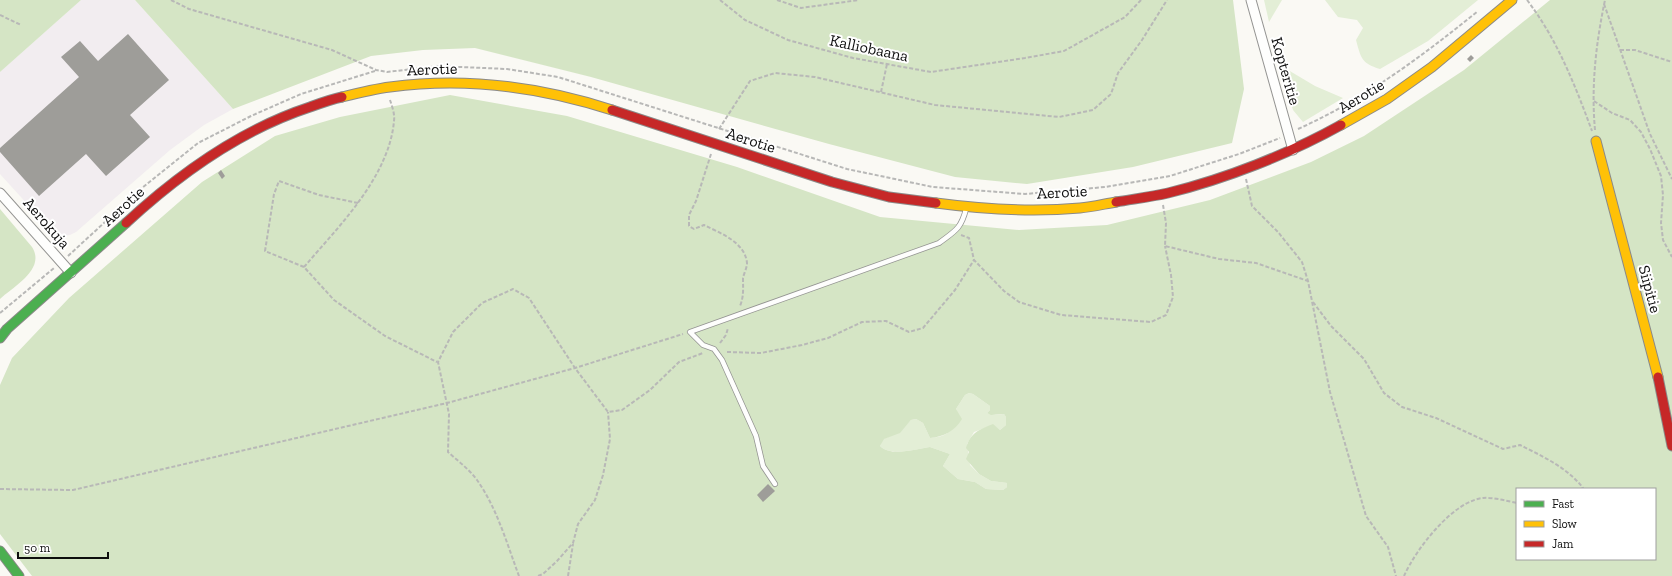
<svg xmlns="http://www.w3.org/2000/svg" width="1672" height="576" viewBox="0 0 1672 576" font-family="'Zilla Slab',serif">
	<rect width="100%" height="100%" fill="#faf9f4"/>
	<path fill="#f2edf0" d="M81 0H135L233 109 204 125 170 150 76 232 70 235 63 236 56 235 51 230 0 174V72Z"/>
	<g fill="#e3eed6">
		<path d="M1264 0H1282L1269 22Z"/>
		<path d="M1325 0H1478L1428 41 1380 69C1361 63 1361 58 1356 40L1363 28 1357 20 1338 17Z"/>
		<path d="M1278 64 1315 86 1343 98 1303 122 1293 110Z"/>
		<path d="M969 393 973 394 990 406V410L987 413 995 415 1004 414 1006 417V425L1000 430 993 425 974 432 967 444 970 465 979 474 991 481 1007 483V487L1003 490 986 489 975 482 958 479 943 466 950 454 930 447C916 449 891 457 880 446L883 439 900 432 911 420 916 419 923 423 930 438C949 437 951 430 960 416L957 413 956 409 965 395Z"/>
	</g>
	<g fill="#d5e5c5" fill-rule="evenodd">
		<path d="M0 0H81L0 72Z"/>
		<path d="M135 0H1233L1244 89 1232 143 1133 167 1027 184 955 177 829 144 591 77 475 48 423 50 371 56 233 109Z"/>
		<path d="M1550 0H1672V576H32L0 534V385L12 358 69 298 202 182 275 136 340 117 450 95 567 116 737 167 880 217 1019 230 1107 225 1210 200 1311 162 1364 136 1464 70ZM969 393 973 394 990 406V410L987 413 991 415 1004 414 1006 417V425L1000 430 993 424C979 430 971 432 966 448L969 452 966 459 979 474 991 481 1007 483V487L1003 490 986 489 975 482 958 479 943 466 950 454 930 447C916 449 891 457 880 446L884 439 900 433 911 420 916 419 923 423 930 438C943 437 955 431 962 419L956 409 965 395ZM1517 489H1655V559H1517Z"/>
		<path d="M0 209 32 247C46 269 14 286 0 299Z"/>
	</g>
	<g fill="#9e9d99">
		<path d="M128 34 169 80 130 115 150 137 106 176 86 154 39 196 0 152V148L79 77 61 57 80 41 98 61Z"/>
		<path d="M1471 55 1474 58 1470 62 1467 59Z"/>
		<path d="M221 170 225 176 222 179 218 173Z"/>
		<path d="M768 484 775 491 763 502 757 495Z"/>
	</g>
	<g fill="none" stroke-linecap="round" stroke-linejoin="round">
		<g stroke="#949492" stroke-width="6">
			<path id="lane" d="M775 484 763 466 756 436 722 360 714 349 703 345 690 332 939 243C955 231 961 229 966 209"/>
		</g>
		<g stroke="#949492" stroke-width="11">
			<g id="street">
				<path d="M1251 0 1293 150"/>
				<path d="M0 193 71 273"/>
			</g>
		</g>
		<g stroke="#8b8a88" stroke-width="11">
			<g id="fast">
				<path d="M0 338 7 329 126 223"/>
				<path d="M0 551 19 576"/>
			</g>
		</g>
		<g stroke="#8b8a88" stroke-width="11">
			<g id="slow">
				<path d="M342 97C358 93 374 89 390 87 464 77 541 87 612 110"/>
				<path d="M1341 125 1387 99 1432 67 1512 0"/>
				<path d="M1596 141 1658 377"/>
				<path d="M936 203C981 209 1035 212 1080 208 1092 207 1104 204 1116 202"/>
			</g>
		</g>
		<g stroke="#8b8a88" stroke-width="11">
			<g id="jam">
				<path d="M612 110 832 182 889 197 936 203"/>
				<path d="M1116 202C1133 199 1151 197 1168 193 1225 179 1289 154 1341 125"/>
				<path d="M126 223C180 173 240 130 310 107 321 103 332 99 342 97"/>
				<path d="M1658 377 1672 446"/>
			</g>
		</g>
		<g stroke="#b8b8b7" stroke-width="2" stroke-dasharray="4 2" stroke-linecap="butt">
			<path d="M171 0 189 9 332 50 376 70 387 72 438 66 507 69 558 77 847 169 933 187 1025 194 1105 187 1170 176 1239 154 1280 138"/>
			<path d="M720 0 745 20 788 40 853 58 931 72 1025 58 1064 51 1125 17 1141 0"/>
			<path d="M777 0 801 8 859 0"/>
			<path d="M1527 0C1557 39 1575 85 1592 131"/>
			<path d="M1604 4 1650 134 1672 179"/>
			<path d="M0 15 21 25"/>
			<path d="M1620 50H1635L1672 62"/>
			<path d="M881 92 887 64"/>
			<path d="M1594 101 1612 113 1630 120 1641 132 1650 149 1661 176 1663 195 1661 223 1663 240 1672 257"/>
			<path d="M719 129 750 81 775 73 815 77 935 105 1059 117 1093 110 1111 94 1118 73 1142 40 1167 0"/>
			<path d="M1298 129C1365 99 1421 57 1478 11"/>
			<path d="M1595 130C1591 86 1596 43 1605 0"/>
			<path d="M711 154 696 201 689 215V226L694 229 704 225C720 233 745 242 747 263 747 268 744 273 743 278 743 289 744 296 740 306"/>
			<path d="M1246 179 1252 206 1278 232 1302 262 1308 281 1330 392 1366 516 1388 547 1396 576"/>
			<path d="M358 203 319 195 279 181 274 194 265 251 304 267 334 300 385 336 437 362"/>
			<path d="M1163 205 1166 223 1165 246 1219 259 1256 263 1308 281"/>
			<path d="M961 235 969 238 974 260 1004 291 1019 302 1061 315 1151 322 1166 315 1173 297 1171 275 1165 246"/>
			<path d="M68 256 142 188 198 143 251 116 301 94 375 71"/>
			<path d="M304 267C339 226 389 177 394 121 395 114 392 106 390 100"/>
			<path d="M1313 302 1331 326 1364 359 1384 393 1402 407 1436 418 1503 449 1520 445C1542 456 1568 468 1583 488L1581 489"/>
			<path d="M0 313 54 268"/>
			<path d="M720 343 726 335 728 328"/>
			<path d="M727 352 761 353 802 345 828 338 862 322 886 321 909 332 923 328 955 290 974 260"/>
			<path d="M0 489 73 490 447 403 575 368 683 334"/>
			<path d="M519 576C507 544 497 508 477 480 469 469 458 461 448 452L449 414 438 362 453 332 482 303 513 289 529 298 575 368 608 412 622 410 650 390 679 362 703 353"/>
			<path d="M538 576 543 574 557 561 573 543 578 524 595 500 603 475 610 439 608 412"/>
			<path d="M568 576 573 544"/>
			<path d="M1404 576C1416 549 1453 501 1483 498 1493 497 1507 501 1517 503"/>
		</g>
		<use href="#lane" stroke="#fefefd" stroke-width="4.5"/>
		<use href="#street" stroke="#fefefd" stroke-width="9"/>
		<use href="#fast" stroke="#4caf50" stroke-width="9"/>
		<use href="#slow" stroke="#ffc107" stroke-width="9"/>
		<use href="#jam" stroke="#c62828" stroke-width="9"/>
	</g>
	<g text-anchor="middle" dominant-baseline="central" stroke-width="4" stroke-linejoin="round" paint-order="stroke">
		<g font-size="16" fill="#0e0e0e" stroke="#fff">
			<text transform="translate(869 48) rotate(12)">Kalliobaana</text>
			<text transform="translate(432 69) rotate(-2)">Aerotie</text>
			<text transform="translate(1286 71) rotate(74)">Kopteritie</text>
			<text transform="translate(1361 96) rotate(-31)">Aerotie</text>
			<text transform="translate(751 140) rotate(18)">Aerotie</text>
			<text transform="translate(1062 192) rotate(-3)">Aerotie</text>
			<text transform="translate(123 206) rotate(-42)">Aerotie</text>
			<text transform="translate(47 223) rotate(49)">Aerokuja</text>
			<text transform="translate(1650 289) rotate(75)">Siipitie</text>
		</g>
	</g>
	<rect x="1516" y="488" width="140" height="72" fill="#ffffff" stroke="#9f9f9f"/>
	<rect x="1524" y="501" width="20" height="6" fill="#4caf50" stroke="#9f9f9f"/>
	<text x="1552" y="508" font-size="12" fill="#0e0e0e">Fast</text>
	<rect x="1524" y="521" width="20" height="6" fill="#ffc107" stroke="#9f9f9f"/>
	<text x="1552" y="528" font-size="12" fill="#0e0e0e">Slow</text>
	<rect x="1524" y="541" width="20" height="6" fill="#c62828" stroke="#9f9f9f"/>
	<text x="1552" y="548" font-size="12" fill="#0e0e0e">Jam</text>
	<path d="M18 552v6h90v-6" fill="none" stroke="#0e0e0e" stroke-width="2"/>
	<text x="24" y="552" font-size="12" fill="#0e0e0e" stroke="#ffffff" stroke-width="3" paint-order="stroke">50 m</text>
</svg>
